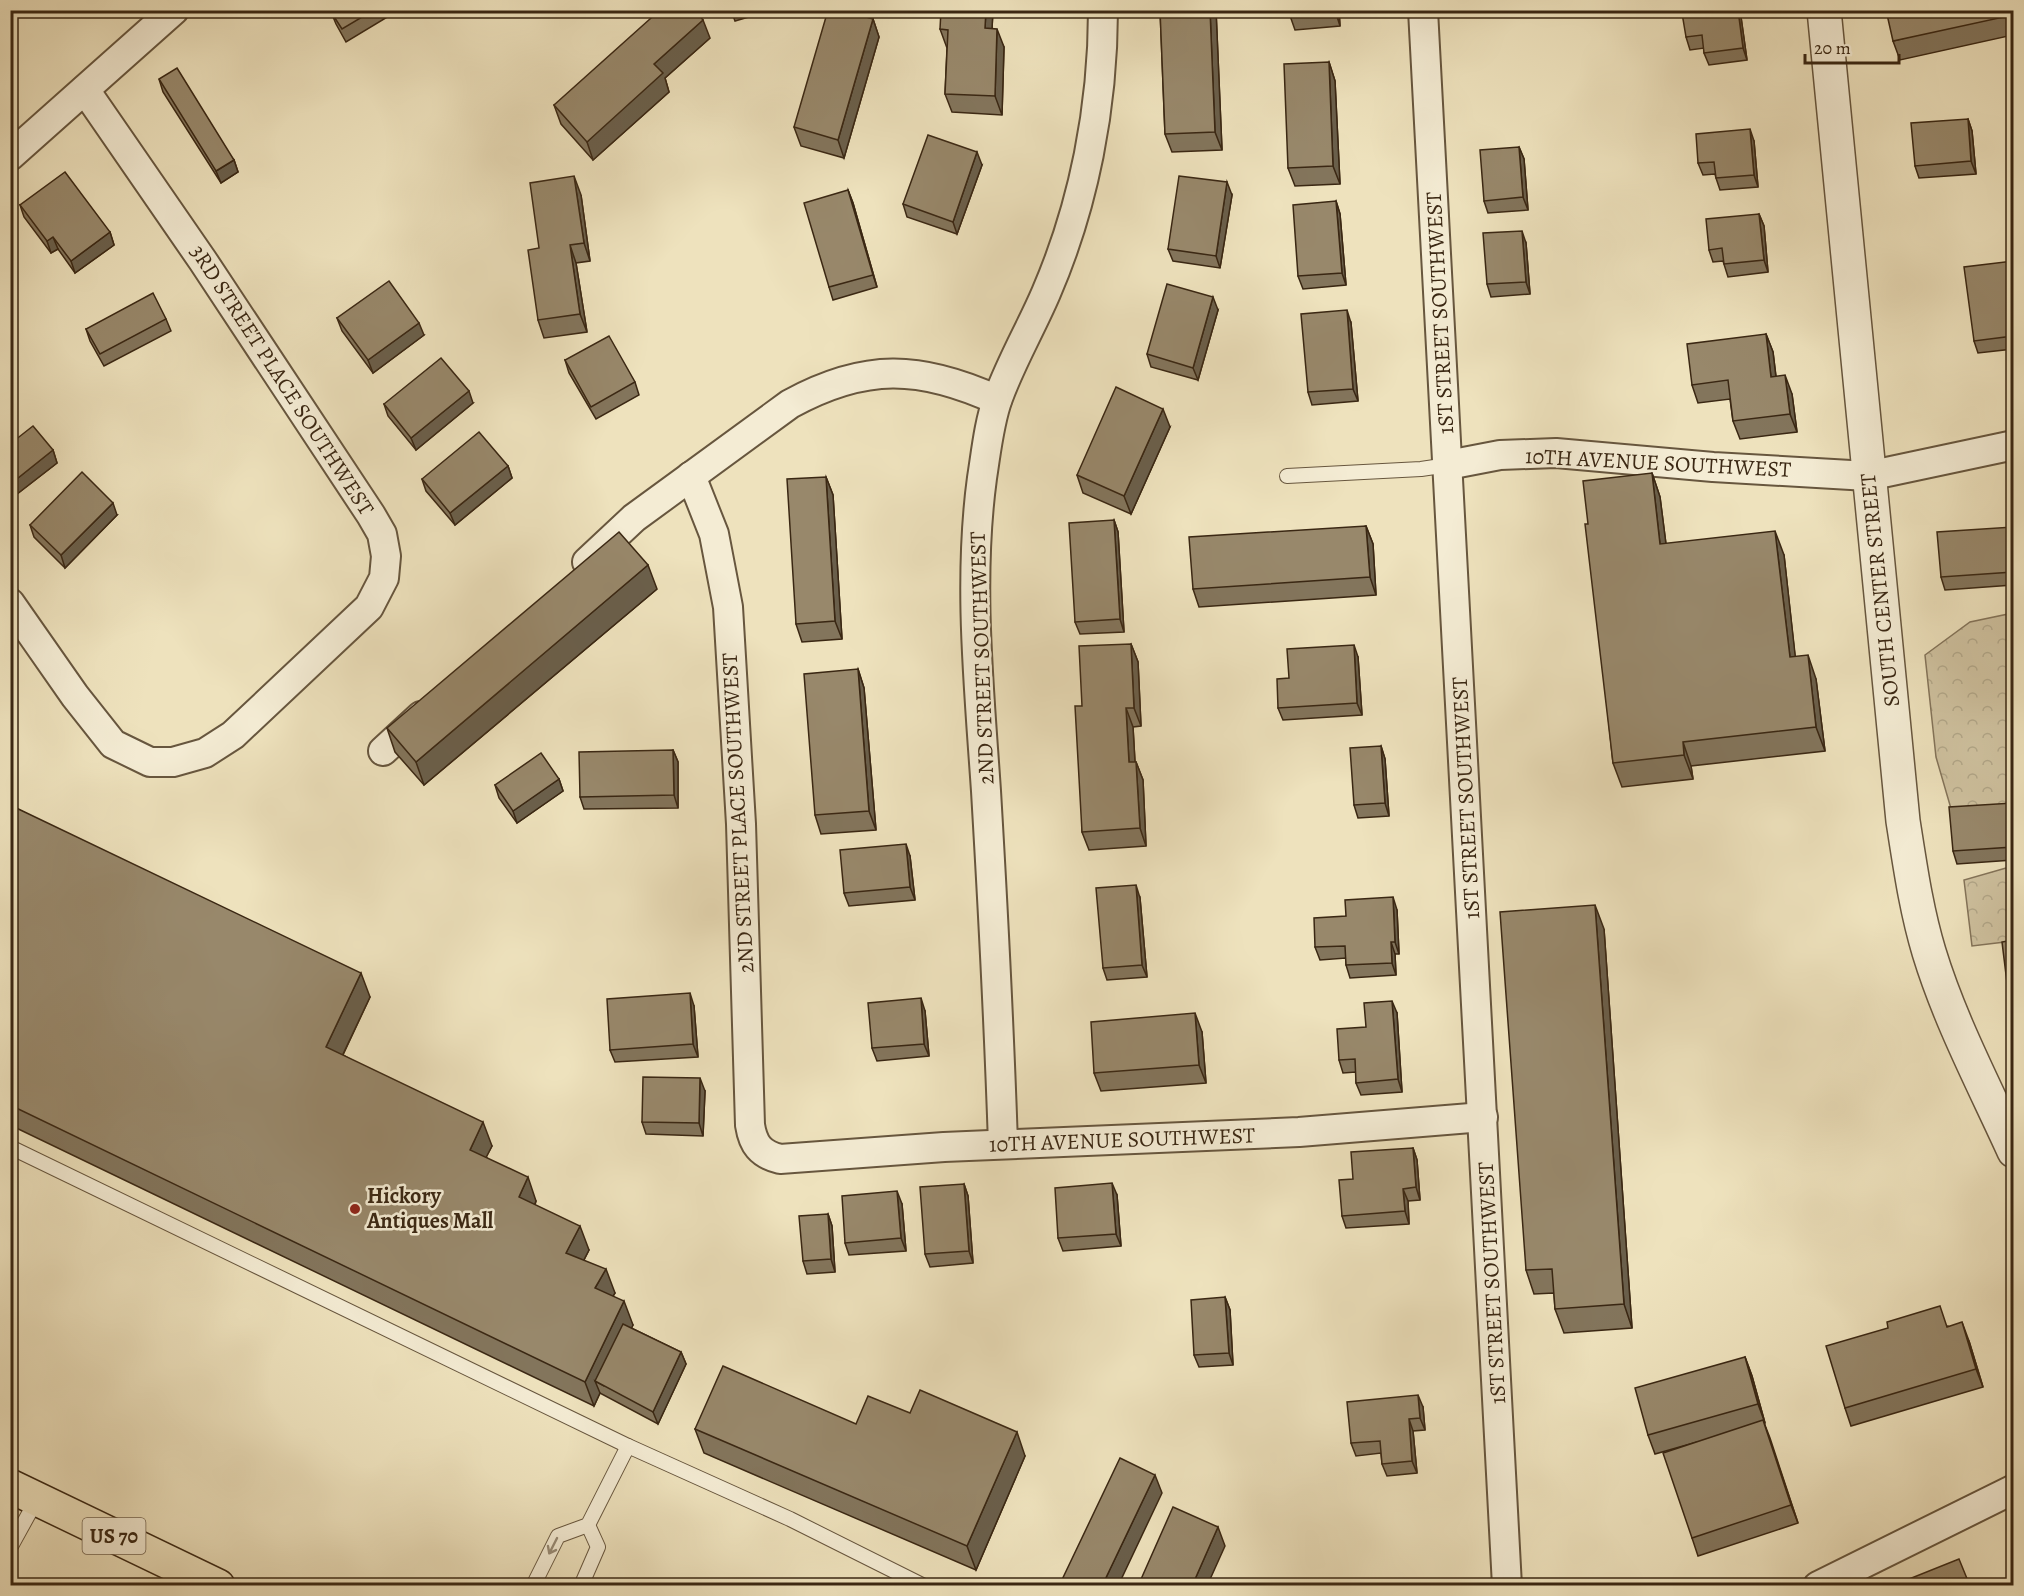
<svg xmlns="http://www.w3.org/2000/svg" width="2024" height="1596" viewBox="0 0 2024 1596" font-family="Alegreya,serif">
	<defs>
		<pattern id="forest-crowns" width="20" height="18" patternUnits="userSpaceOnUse" patternTransform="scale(1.5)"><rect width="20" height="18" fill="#cfc2a0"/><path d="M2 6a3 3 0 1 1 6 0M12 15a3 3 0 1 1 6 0" fill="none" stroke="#b2a789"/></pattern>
	</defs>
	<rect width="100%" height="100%" fill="#eee2bd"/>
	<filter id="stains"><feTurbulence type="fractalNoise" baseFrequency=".00333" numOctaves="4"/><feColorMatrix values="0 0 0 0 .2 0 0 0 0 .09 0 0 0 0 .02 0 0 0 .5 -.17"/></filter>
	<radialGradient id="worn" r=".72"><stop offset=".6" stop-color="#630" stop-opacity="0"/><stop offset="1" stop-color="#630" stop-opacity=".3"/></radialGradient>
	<g fill="url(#forest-crowns)" stroke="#84745a" stroke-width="1.5">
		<path d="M2013 613V813L1954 819 1936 757 1925 655 1970 622Z"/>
		<path d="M2013 866V941L1972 946 1964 880Z"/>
	</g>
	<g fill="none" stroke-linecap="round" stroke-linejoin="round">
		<g stroke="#67563e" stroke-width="16">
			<g id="service">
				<path d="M1287 476 1421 469 1448 465"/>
				<path d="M10 1147 628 1446"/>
				<path d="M10 1548 37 1499"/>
				<path d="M533 1586 558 1536 588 1525 628 1446 790 1519 924 1586"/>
				<path d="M581 1586 598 1547 588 1525"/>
			</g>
		</g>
		<g stroke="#67563e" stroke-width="32">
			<g id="minor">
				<path d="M1423 10 1507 1586"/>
				<path d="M10 156 174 10"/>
				<path d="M1448 465 1500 455 1556 453 1713 467 1868 476 2014 445"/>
				<path d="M691 476 714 534 728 607 741 824 750 1125C753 1144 760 1154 780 1159L944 1147 1299 1132 1483 1117"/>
				<path d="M587 562 634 518 790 404C865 363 920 365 997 400"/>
				<path d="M10 603 75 696 113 744 150 762H173L205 753 233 735 369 607 384 578 386 556 382 534 371 515 203 261 85 90"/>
				<path d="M383 751 421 716"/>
				<path d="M1003 1144C999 1026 993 909 986 791 979 687 968 581 982 478 986 453 989 422 998 398 1011 362 1031 328 1046 293 1084 205 1103 107 1103 10"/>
				<path d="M1818 1586 2014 1489"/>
			</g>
		</g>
		<g stroke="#67563e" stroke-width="36">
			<path id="tertiary" d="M1824 10 1903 821C1910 865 1916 909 1929 952 1950 1021 1984 1085 2014 1151"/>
		</g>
		<g stroke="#3a2713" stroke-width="36">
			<path id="primary" d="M10 1486 218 1586"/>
		</g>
		<use href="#service" stroke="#f4ecd4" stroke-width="14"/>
		<use href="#minor" stroke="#f4ecd4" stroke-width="28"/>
		<use href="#tertiary" stroke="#f4ecd4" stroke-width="33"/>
		<use href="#primary" stroke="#eee2bd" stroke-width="33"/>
	</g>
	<g fill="#83755c" stroke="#3a2713" stroke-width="1.5">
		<path d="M333 10H399L346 42 336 24 331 12Z"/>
		<path d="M731 10H772L735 21Z"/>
		<path d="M993 10 992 29 1004 47 1002 115 952 112 945 94 947 48 940 29Z"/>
		<path d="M1160 10H1216L1222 150 1172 152 1165 134Z"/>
		<path d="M1288 10H1339L1340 26 1295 30Z"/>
		<path d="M2013 10V35L1900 60 1893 41Z"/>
		<path d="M1741 17 1747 60 1709 65 1704 53V48L1690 50 1686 37Z"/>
		<path d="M873 19 879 37 844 158 801 146 794 127Z"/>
		<path d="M710 38 665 78 669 92 593 160 561 124 554 105Z"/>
		<path d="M1329 62 1335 81 1340 184 1295 186 1288 168Z"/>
		<path d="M159 79 234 160 238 172 221 183 163 92Z"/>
		<path d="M1968 119 1972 131 1976 174 1919 178 1915 166Z"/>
		<path d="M1754 141 1758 187 1720 190 1716 178 1715 174 1703 175 1698 163Z"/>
		<path d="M1519 147 1524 159 1528 210 1488 213 1484 201Z"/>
		<path d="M982 165 957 234 907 217 903 204Z"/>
		<path d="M848 190 853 203 877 287 833 300 829 287Z"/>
		<path d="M581 195 590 261 576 263 587 332 544 338 538 320Z"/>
		<path d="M1232 195 1220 268 1173 261 1168 249Z"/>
		<path d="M1336 201 1340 214 1346 285 1303 289 1298 276Z"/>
		<path d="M20 205 110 232 114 245 75 273 58 249 51 253 24 217Z"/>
		<path d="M1759 214 1764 226 1768 272 1728 277 1723 261 1713 262 1709 250Z"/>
		<path d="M1526 243 1530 294 1491 297 1487 284Z"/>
		<path d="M2013 261V349L1978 353 1974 341Z"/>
		<path d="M10 282 15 294 10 296Z"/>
		<path d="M1218 310 1198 380 1151 367 1147 354Z"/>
		<path d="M337 318 424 335 373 373 342 331Z"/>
		<path d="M166 319 171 331 104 366 90 341 86 329Z"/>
		<path d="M1351 323 1358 401 1312 405 1308 392Z"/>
		<path d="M1766 334 1773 352 1776 376 1792 394 1797 432 1740 439 1733 421 1730 399 1698 403 1692 385Z"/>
		<path d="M565 360 635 382 639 395 596 419 569 373Z"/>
		<path d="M473 403 416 450 388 416 384 404Z"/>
		<path d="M1170 427 1131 514 1083 493 1077 475Z"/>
		<path d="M10 444 53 450 57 463 17 494 10 486Z"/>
		<path d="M508 466 512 478 455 525 426 491 422 479Z"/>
		<path d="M1652 473 1660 497 1666 544 1784 555 1795 656 1816 679 1825 751 1691 766 1693 779 1622 787 1613 763 1588 524Z"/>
		<path d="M826 477 833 495 842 639 802 642 796 624Z"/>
		<path d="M117 515 65 568 34 537 30 525Z"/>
		<path d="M1114 520 1118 532 1124 632 1080 634 1075 622Z"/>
		<path d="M1366 526 1373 544 1376 595 1199 607 1193 589Z"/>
		<path d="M2013 527V585L1945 590 1941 577Z"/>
		<path d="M657 589 424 785 395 752 387 728Z"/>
		<path d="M1131 644 1138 662 1141 726 1133 727 1135 762H1136L1143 780 1146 846 1089 850 1082 832V706Z"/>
		<path d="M1358 657 1362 715 1283 720 1278 708 1289 678Z"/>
		<path d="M858 669 864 688 876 830 821 834 815 815Z"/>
		<path d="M1381 746 1385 759 1389 816 1358 818 1354 805Z"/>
		<path d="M673 750 678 762V808L584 809 580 797Z"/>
		<path d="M559 779 563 791 517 823 499 798 495 785Z"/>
		<path d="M2013 803V860L1957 864 1953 851Z"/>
		<path d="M10 805 370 997 343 1055 492 1146 486 1157 536 1201 535 1205 589 1250 584 1260 615 1293 613 1296 633 1325 631 1328 681 1352 686 1364 658 1424 600 1393 594 1406 10 1125Z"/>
		<path d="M910 856 915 900 849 906 844 893Z"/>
		<path d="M1140 898 1147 977 1107 980 1103 968Z"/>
		<path d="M1397 910 1399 954H1395L1396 975 1350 978 1346 965V958L1320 960 1315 947 1346 916Z"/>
		<path d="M1604 929 1632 1328 1564 1333 1555 1309 1554 1293 1534 1294 1526 1270Z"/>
		<path d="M2013 940V1004L2008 991Z"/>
		<path d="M694 1006 698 1057 615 1062 610 1050Z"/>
		<path d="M925 1011 929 1056 877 1061 872 1048Z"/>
		<path d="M1397 1013 1402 1092 1361 1095 1356 1083V1072L1343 1073 1339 1060 1366 1027Z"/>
		<path d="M1202 1032 1206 1083 1101 1091 1094 1073Z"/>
		<path d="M705 1091 703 1136 646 1134 642 1122Z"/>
		<path d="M1413 1148 1417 1160 1420 1200 1408 1201 1409 1224 1346 1228 1342 1216 1353 1179Z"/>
		<path d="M964 1184 968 1196 973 1263 930 1267 925 1254Z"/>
		<path d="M1117 1195 1121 1246 1063 1251 1058 1238Z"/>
		<path d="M902 1204 906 1251 849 1255 845 1243Z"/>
		<path d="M828 1214 832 1226 835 1272 807 1274 803 1261Z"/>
		<path d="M1225 1297 1230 1310 1233 1365 1199 1367 1194 1355Z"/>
		<path d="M1948 1326 1969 1341 1983 1387 1851 1426 1845 1408Z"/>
		<path d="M1745 1357 1752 1376 1765 1423H1764L1798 1523 1698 1556 1692 1538 1697 1442 1655 1454 1648 1435Z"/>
		<path d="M1423 1407 1425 1430 1413 1431 1417 1473 1387 1476 1382 1464 1381 1453 1356 1456 1351 1443Z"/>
		<path d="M910 1413 1025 1456 976 1570 704 1453 695 1429 856 1424Z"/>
	</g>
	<g fill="#6a5f4b" stroke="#3a2713" stroke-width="1.5">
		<path d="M986 10H993L991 47 985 28Z"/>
		<path d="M1210 10H1216L1222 150 1215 132Z"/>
		<path d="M1335 10H1339L1340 26Z"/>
		<path d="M1738 10H1739L1741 17 1747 60 1743 48Z"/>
		<path d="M873 19 879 37 844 158 838 140Z"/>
		<path d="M703 20 710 38 665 78 669 92 593 160 587 142 654 64Z"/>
		<path d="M997 29 1004 47 1002 115 995 96Z"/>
		<path d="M1329 62 1335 81 1340 184 1333 166Z"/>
		<path d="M1968 119 1972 131 1976 174 1971 161Z"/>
		<path d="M1750 129 1754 141 1758 187 1754 175Z"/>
		<path d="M1519 147 1524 159 1528 210 1523 197Z"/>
		<path d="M977 152 982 165 957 234 953 222Z"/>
		<path d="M234 160 238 172 221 183 216 171Z"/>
		<path d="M574 176 581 195 590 261 584 243Z"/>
		<path d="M1227 182 1232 195 1220 268 1216 256Z"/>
		<path d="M848 190 853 203 877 287 873 275Z"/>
		<path d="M1336 201 1340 214 1346 285 1342 273Z"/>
		<path d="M1759 214 1764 226 1768 272 1764 260Z"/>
		<path d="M1522 231 1526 243 1530 294 1526 282Z"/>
		<path d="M110 232 114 245 75 273 71 261Z"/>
		<path d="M53 237 58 249 51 253 47 241Z"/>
		<path d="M570 245 576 263 587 332 580 314Z"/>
		<path d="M1213 297 1218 310 1198 380 1193 368Z"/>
		<path d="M1347 310 1351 323 1358 401 1353 389Z"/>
		<path d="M419 323 424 335 373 373 368 360Z"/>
		<path d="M1766 334 1773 352 1778 395 1771 377Z"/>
		<path d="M1785 375 1792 394 1797 432 1790 414Z"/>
		<path d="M13 379 17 391 10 397V381Z"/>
		<path d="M469 391 473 403 416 450 411 438Z"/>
		<path d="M1163 409 1170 427 1131 514 1124 496Z"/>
		<path d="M53 450 57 463 17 494 13 482Z"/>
		<path d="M508 466 512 478 455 525 450 513Z"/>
		<path d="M1652 473 1660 497 1669 568 1660 544Z"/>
		<path d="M826 477 833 495 842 639 835 621Z"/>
		<path d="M113 503 117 515 65 568 61 555Z"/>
		<path d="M1114 520 1118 532 1124 632 1120 619Z"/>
		<path d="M1366 526 1373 544 1376 595 1370 577Z"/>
		<path d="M1775 531 1784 555 1798 681 1790 657Z"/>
		<path d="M648 565 657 589 424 785 416 762Z"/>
		<path d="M1131 644 1138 662 1141 726 1134 708Z"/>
		<path d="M1354 645 1358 657 1362 715 1357 703Z"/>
		<path d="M1808 655 1816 679 1825 751 1816 727Z"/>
		<path d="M858 669 864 688 876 830 869 811Z"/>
		<path d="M1126 708 1133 727 1136 780 1129 762Z"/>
		<path d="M1683 742 1691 766 1693 779 1684 755Z"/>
		<path d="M1381 746 1385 759 1389 816 1385 803Z"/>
		<path d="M673 750 678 762V808L674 795Z"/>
		<path d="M1136 762 1143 780 1146 846 1140 828Z"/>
		<path d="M559 779 563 791 517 823 513 811Z"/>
		<path d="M906 844 910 856 915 900 910 887Z"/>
		<path d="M1136 885 1140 898 1147 977 1142 965Z"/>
		<path d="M1393 897 1397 910 1399 954 1395 942Z"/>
		<path d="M1595 905 1604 929 1632 1328 1624 1304Z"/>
		<path d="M1391 942 1395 954 1396 975 1392 963Z"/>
		<path d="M361 973 370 997 335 1071 326 1047Z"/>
		<path d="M690 993 694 1006 698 1057 693 1044Z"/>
		<path d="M921 998 925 1011 929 1056 924 1044Z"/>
		<path d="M1392 1001 1397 1013 1402 1092 1398 1079Z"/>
		<path d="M1195 1013 1202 1032 1206 1083 1199 1065Z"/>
		<path d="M700 1078 705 1091 703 1136 699 1123Z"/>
		<path d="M483 1122 492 1146 478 1173 470 1150Z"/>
		<path d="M1413 1148 1417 1160 1420 1200 1416 1187Z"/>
		<path d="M528 1177 536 1201 528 1221 519 1197Z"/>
		<path d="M1112 1183 1117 1195 1121 1246 1116 1234Z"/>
		<path d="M964 1184 968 1196 973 1263 969 1251Z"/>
		<path d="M1403 1189 1408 1201 1409 1224 1405 1211Z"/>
		<path d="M897 1191 902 1204 906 1251 901 1238Z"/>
		<path d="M828 1214 832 1226 835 1272 831 1259Z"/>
		<path d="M580 1226 589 1250 575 1277 566 1253Z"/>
		<path d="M606 1269 615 1293 604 1311 595 1288Z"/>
		<path d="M1225 1297 1230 1310 1233 1365 1229 1353Z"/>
		<path d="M624 1301 633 1325 604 1386 595 1381 600 1393 594 1406 585 1382Z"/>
		<path d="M1962 1322 1969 1341 1983 1387 1976 1369Z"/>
		<path d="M681 1352 686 1364 658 1424 653 1412Z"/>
		<path d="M1745 1357 1752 1376 1765 1423 1758 1404Z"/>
		<path d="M1418 1395 1423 1407 1425 1430 1420 1418Z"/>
		<path d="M1409 1419 1413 1431 1417 1473 1412 1461Z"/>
		<path d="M1763 1420 1770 1438 1798 1523 1791 1505Z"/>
		<path d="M1017 1432 1025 1456 976 1570 967 1546Z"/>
		<path d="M1155 1475 1162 1493 1118 1586H1102Z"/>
		<path d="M1218 1527 1225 1546 1207 1586H1192Z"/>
	</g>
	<g fill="#98886b" stroke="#3a2713" stroke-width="1.5">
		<path d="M333 10H374L342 29 331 12Z"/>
		<path d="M660 10H695L703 20 654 64 663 73 587 142 554 105Z"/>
		<path d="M828 10H842L873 19 838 140 794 127Z"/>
		<path d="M941 10H986L985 28 997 29 995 96 945 94 948 30 940 29Z"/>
		<path d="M1160 10H1210L1215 132 1165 134Z"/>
		<path d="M1699 10H1738L1743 48 1704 53 1702 35 1686 37 1682 13Z"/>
		<path d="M1886 10H2013V15L1893 41Z"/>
		<path d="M1329 62 1333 166 1288 168 1284 64Z"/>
		<path d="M177 68 234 160 216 171 159 79Z"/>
		<path d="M1968 119 1971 161 1915 166 1911 123Z"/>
		<path d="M1750 129 1754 175 1716 178 1714 162 1698 163 1696 134Z"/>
		<path d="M928 135 977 152 953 222 903 204Z"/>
		<path d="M1519 147 1523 197 1484 201 1480 150Z"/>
		<path d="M65 172 110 232 71 261 53 237 47 241 20 205Z"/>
		<path d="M574 176 584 243 570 245 580 314 538 320 528 250 539 248 530 183Z"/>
		<path d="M1179 176 1227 182 1216 256 1168 249Z"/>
		<path d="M848 190 873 275 829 287 804 203Z"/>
		<path d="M1336 201 1342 273 1298 276 1293 205Z"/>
		<path d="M1759 214 1764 260 1724 264 1722 248 1709 250 1706 219Z"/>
		<path d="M1522 231 1526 282 1487 284 1483 233Z"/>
		<path d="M2013 261V336L1974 341 1964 267Z"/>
		<path d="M389 281 419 323 368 360 337 318Z"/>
		<path d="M1167 284 1213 297 1193 368 1147 354Z"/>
		<path d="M153 293 166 319 100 354 86 329Z"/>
		<path d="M1347 310 1353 389 1308 392 1301 314Z"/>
		<path d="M1766 334 1771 377 1785 375 1790 414 1733 421 1728 380 1692 385 1687 344Z"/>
		<path d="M609 336 635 382 591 407 565 360Z"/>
		<path d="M441 358 469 391 411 438 384 404Z"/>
		<path d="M1116 387 1163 409 1124 496 1077 475Z"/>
		<path d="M33 426 53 450 13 482 10 479V444Z"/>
		<path d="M479 432 508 466 450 513 422 479Z"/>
		<path d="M82 472 113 503 61 555 30 525Z"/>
		<path d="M1652 473 1660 544 1775 531 1790 657 1808 655 1816 727 1683 742 1684 755 1613 763 1585 524H1588L1583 481Z"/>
		<path d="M826 477 835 621 796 624 787 479Z"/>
		<path d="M1114 520 1120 619 1075 622 1069 523Z"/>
		<path d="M1366 526 1370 577 1193 589 1189 537Z"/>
		<path d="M2013 527V572L1941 577 1937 532Z"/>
		<path d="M619 532 648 565 416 762 387 728Z"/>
		<path d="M1131 644 1134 708H1126L1129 762H1136L1140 828 1082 832 1075 706H1082L1079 646Z"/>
		<path d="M1354 645 1357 703 1278 708 1277 679 1289 678 1287 649Z"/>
		<path d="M858 669 869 811 815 815 804 674Z"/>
		<path d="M1381 746 1385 803 1354 805 1350 748Z"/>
		<path d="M673 750 674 795 580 797 579 752Z"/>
		<path d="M541 753 559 779 513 811 495 785Z"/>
		<path d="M2013 803V847L1953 851 1949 807Z"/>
		<path d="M10 805 361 973 326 1047 483 1122 470 1150 528 1177 519 1197 580 1226 566 1253 606 1269 595 1288 624 1301 585 1382 10 1105Z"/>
		<path d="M906 844 910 887 844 893 840 850Z"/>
		<path d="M1136 885 1142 965 1103 968 1096 888Z"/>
		<path d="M1393 897 1395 942H1391L1392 963 1346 965 1345 946 1315 947 1314 918 1346 916 1345 900Z"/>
		<path d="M1595 905 1624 1304 1555 1309 1552 1269 1526 1270 1500 912Z"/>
		<path d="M2013 940V991H2008L2002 942Z"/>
		<path d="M690 993 693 1044 610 1050 607 999Z"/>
		<path d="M921 998 924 1044 872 1048 868 1003Z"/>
		<path d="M1392 1001 1398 1079 1356 1083 1355 1059 1339 1060 1337 1029 1366 1027 1364 1003Z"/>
		<path d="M1195 1013 1199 1065 1094 1073 1091 1022Z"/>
		<path d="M643 1077 700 1078 699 1123 642 1122Z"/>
		<path d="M1413 1148 1416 1187 1403 1189 1405 1211 1342 1216 1339 1180 1353 1179 1351 1152Z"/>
		<path d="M1112 1183 1116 1234 1058 1238 1055 1188Z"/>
		<path d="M964 1184 969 1251 925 1254 920 1187Z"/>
		<path d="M897 1191 901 1238 845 1243 842 1196Z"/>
		<path d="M828 1214 831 1259 803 1261 799 1216Z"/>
		<path d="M1225 1297 1229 1353 1194 1355 1191 1300Z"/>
		<path d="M1940 1306 1947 1327 1962 1322 1976 1369 1845 1408 1826 1346 1888 1328 1887 1322Z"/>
		<path d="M623 1324 681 1352 653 1412 595 1381Z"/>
		<path d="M1745 1357 1758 1404 1648 1435 1635 1388Z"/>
		<path d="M723 1366 856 1424 868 1396 910 1413 920 1390 1017 1432 967 1546 695 1429Z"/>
		<path d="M1418 1395 1420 1418 1409 1419 1412 1461 1382 1464 1380 1441 1351 1443 1347 1402Z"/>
		<path d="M1763 1420 1791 1505 1692 1538 1663 1453Z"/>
		<path d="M1120 1458 1155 1475 1102 1586H1059Z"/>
		<path d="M1173 1507 1218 1527 1192 1586H1138Z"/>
		<path d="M1959 1559 1970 1586H1894V1585Z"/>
	</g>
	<defs><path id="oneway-shaft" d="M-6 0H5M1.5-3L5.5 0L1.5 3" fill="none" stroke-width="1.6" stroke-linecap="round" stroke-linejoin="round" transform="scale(1.5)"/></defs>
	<use stroke="#978a74" href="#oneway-shaft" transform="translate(553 1546) rotate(117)"/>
	<circle fill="#8f2418" stroke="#f4ecd4" stroke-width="2" cx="355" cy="1209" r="6"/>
	<g text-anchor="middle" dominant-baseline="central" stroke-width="5" stroke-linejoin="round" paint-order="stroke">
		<rect fill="#f4ecd4" stroke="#72624d" stroke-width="1.5" x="82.5" y="1518" width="63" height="36" rx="4.5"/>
		<g font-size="21" font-weight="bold" fill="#3a2713">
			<text x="114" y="1536">US 70</text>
		</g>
		<g font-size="22" fill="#3a2713" stroke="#f4ecd4">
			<text transform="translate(1440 313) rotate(-93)">1ST STREET SOUTHWEST</text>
			<text transform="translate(282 380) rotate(57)">3RD STREET PLACE SOUTHWEST</text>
			<text transform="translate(1658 463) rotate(3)">10TH AVENUE SOUTHWEST</text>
			<text transform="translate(1880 590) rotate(-96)">SOUTH CENTER STREET</text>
			<text transform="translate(982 658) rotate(-92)">2ND STREET SOUTHWEST</text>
			<text transform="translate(1466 798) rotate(-93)">1ST STREET SOUTHWEST</text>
			<text transform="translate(738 813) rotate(-93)">2ND STREET PLACE SOUTHWEST</text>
			<text transform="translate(1122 1140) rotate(-2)">10TH AVENUE SOUTHWEST</text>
			<text transform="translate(1492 1283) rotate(-93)">1ST STREET SOUTHWEST</text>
		</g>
		<g font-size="22" font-weight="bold" fill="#3a2713" stroke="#f4ecd4" text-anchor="start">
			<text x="367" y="1196">Hickory<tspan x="367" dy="25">Antiques Mall</tspan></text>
		</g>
	</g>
	<rect width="2024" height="1596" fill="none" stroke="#eee2bd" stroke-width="36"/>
	<rect x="12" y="12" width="2000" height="1572" fill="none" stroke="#3a2713" stroke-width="3"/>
	<rect x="18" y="18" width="1988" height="1560" fill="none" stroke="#3a2713" stroke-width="1.5"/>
	<path d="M1805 54v9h94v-9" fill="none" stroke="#3a2713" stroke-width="3"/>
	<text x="1814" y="54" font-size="18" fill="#3a2713" stroke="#f4ecd4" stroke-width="4.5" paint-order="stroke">20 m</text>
	<rect width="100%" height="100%" filter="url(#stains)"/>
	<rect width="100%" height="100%" fill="url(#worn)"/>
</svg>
